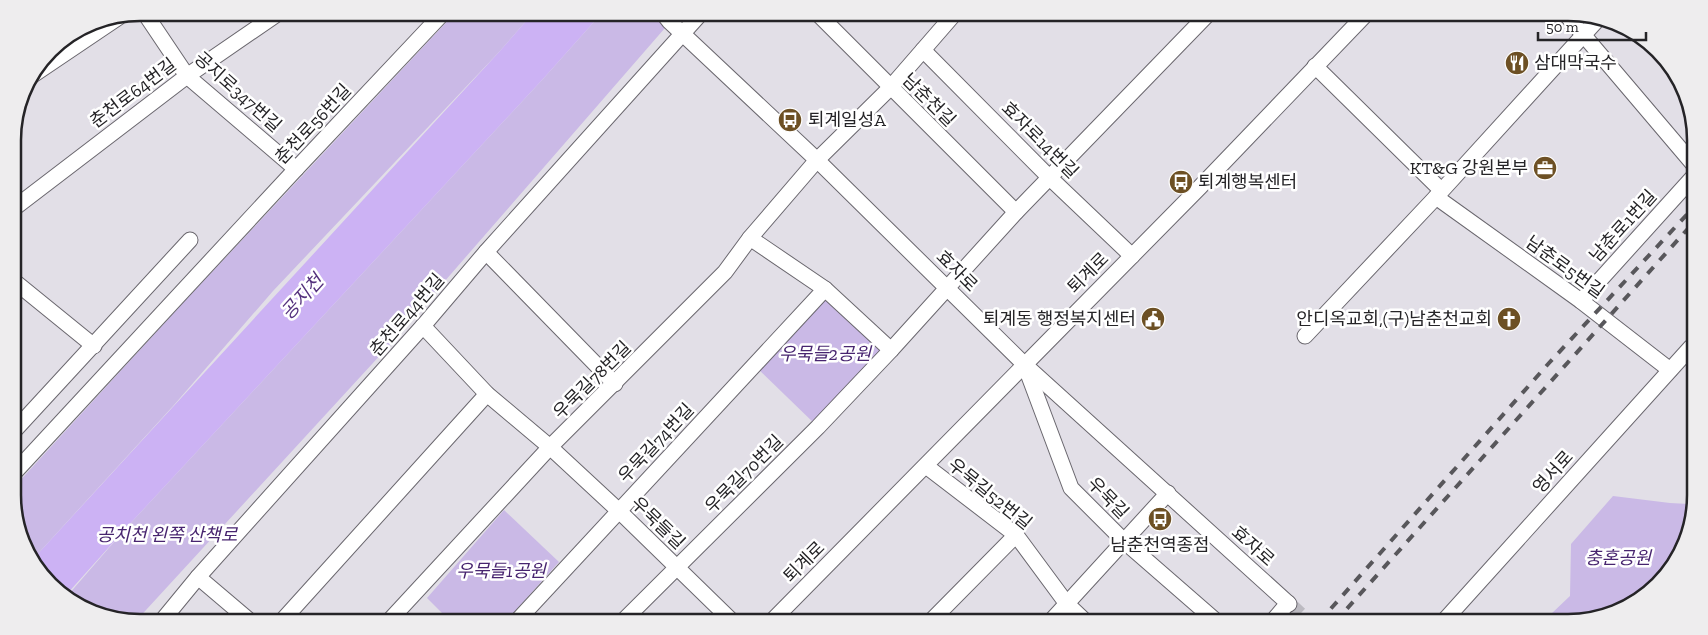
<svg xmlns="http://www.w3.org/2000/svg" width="1708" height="635" viewBox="0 0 1708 635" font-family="'Zilla Slab','Noto Sans KR',serif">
	<rect width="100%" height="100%" fill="#e2dfe7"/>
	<g fill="#cab9e6">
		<path d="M455 13H533L499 52 273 291 174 405 34 558 15 520V486L183 303Z"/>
		<path d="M602 13H678L384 351 135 622 99 616 68 595 127 527 543 79Z"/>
		<path d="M825 289 891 350 818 427 754 365Z"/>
		<path d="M1613 496 1670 503 1689 504V536L1646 596 1576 622H1547L1550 615 1570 596 1571 544Z"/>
		<path d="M504 510 559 562 505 622H451L427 598Z"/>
	</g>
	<path fill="#ccb2f4" d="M533 13H602L543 79 127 527 67 594 44 579 34 558 499 52Z"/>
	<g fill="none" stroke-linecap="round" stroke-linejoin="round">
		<path stroke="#bcbac1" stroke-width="15" stroke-dasharray="15 8" stroke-linecap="butt" d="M1289 604 1308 622"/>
		<g stroke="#6a676e" stroke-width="17">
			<g id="minor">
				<path d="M144 12 187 76 296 169"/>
				<path d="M662 12 669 21 817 160 1024 364 1289 604"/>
				<path d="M816 12 1016 212"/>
				<path d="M1564 12 1694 165"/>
				<path d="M923 50 1050 178 1132 256"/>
				<path d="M1315 66 1441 190"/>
				<path d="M30 77 119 17"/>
				<path d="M1436 197 1581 301 1670 370"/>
				<path d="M13 209 187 76 280 12"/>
				<path d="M750 238 825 289 891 350"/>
				<path d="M486 252 615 384"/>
				<path d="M14 281 94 346"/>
				<path d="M1581 301 1694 176"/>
				<path d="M423 326 487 394 550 447 619 511 733 622"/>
				<path d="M1305 336 1436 197 1599 18"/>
				<path d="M1026 368 1071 488 1124 541 1217 622"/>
				<path d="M14 431 190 240"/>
				<path d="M926 466 1016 535 1067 604 1086 622"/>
				<path d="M15 472 296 169 444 12"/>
				<path d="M198 577 251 622"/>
				<path d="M161 622 198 577 423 326 486 252 702 12"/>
				<path d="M281 622 487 394"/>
				<path d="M388 622 550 447 725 272 750 238 817 160 890 88 956 12"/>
				<path d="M516 622 825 289"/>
				<path d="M622 622 818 427 891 350 1016 212 1210 12"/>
				<path d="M771 622 1200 187 1368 12"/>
				<path d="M930 622 1016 535"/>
				<path d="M1050 622 1168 493"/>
				<path d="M1272 622 1288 603"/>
				<path d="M1443 622 1691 347"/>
			</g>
		</g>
		<use href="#minor" stroke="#fff" stroke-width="15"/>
		<g stroke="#58575b" stroke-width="4" stroke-dasharray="9 9" stroke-linecap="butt">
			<path d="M1319 622 1549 363 1693 208"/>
			<path d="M1335 622 1693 223"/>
		</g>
	</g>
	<defs>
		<g id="restaurant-disc" transform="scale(1.25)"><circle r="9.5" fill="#6d5024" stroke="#fff"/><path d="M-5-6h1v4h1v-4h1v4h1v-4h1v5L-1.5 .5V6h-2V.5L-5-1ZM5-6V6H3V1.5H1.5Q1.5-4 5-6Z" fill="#fff"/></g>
		<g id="bus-disc" transform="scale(1.25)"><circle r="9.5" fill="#6d5024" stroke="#fff"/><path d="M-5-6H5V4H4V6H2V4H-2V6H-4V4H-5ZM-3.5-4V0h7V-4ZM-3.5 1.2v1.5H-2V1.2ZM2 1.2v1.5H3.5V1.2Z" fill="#fff"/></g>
		<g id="office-disc" transform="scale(1.25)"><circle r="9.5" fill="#6d5024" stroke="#fff"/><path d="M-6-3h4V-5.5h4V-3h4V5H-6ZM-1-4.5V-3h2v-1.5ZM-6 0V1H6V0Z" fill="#fff"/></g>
		<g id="civic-disc" transform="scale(1.25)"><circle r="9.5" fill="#6d5024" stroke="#fff"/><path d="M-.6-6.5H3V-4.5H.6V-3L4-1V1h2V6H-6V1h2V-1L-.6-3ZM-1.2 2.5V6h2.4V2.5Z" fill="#fff"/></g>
		<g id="church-disc" transform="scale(1.25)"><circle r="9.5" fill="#6d5024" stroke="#fff"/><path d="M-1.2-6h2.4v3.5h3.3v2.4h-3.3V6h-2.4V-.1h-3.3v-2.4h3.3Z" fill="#fff"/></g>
	</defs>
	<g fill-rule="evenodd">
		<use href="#restaurant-disc" x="1517" y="63"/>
		<use href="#bus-disc" x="790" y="120"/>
		<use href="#office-disc" x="1545" y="168"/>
		<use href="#bus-disc" x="1181" y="182"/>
		<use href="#civic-disc" x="1153" y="319"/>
		<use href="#church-disc" x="1509" y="319"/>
		<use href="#bus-disc" x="1160" y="519"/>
	</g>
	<g text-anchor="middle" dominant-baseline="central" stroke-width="5" stroke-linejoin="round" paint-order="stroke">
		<g font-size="18" fill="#252427" stroke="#fff" text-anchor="start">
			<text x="1534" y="63">삼대막국수</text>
			<text x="808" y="120">퇴계일성A</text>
			<text x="1528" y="168" text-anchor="end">KT&amp;G 강원본부</text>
			<text x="1198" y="182">퇴계행복센터</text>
			<text x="1136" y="319" text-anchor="end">퇴계동 행정복지센터</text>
			<text x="1492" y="319" text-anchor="end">안디옥교회,(구)남춘천교회</text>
			<text x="1160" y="545" text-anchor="middle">남춘천역종점</text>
		</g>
		<g font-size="18" fill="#252427" stroke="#fff">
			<text transform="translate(238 92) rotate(42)">공지로347번길</text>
			<text transform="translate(133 93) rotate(-37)">춘천로64번길</text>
			<text transform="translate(929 100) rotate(45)">남춘천길</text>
			<text transform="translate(313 124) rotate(-47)">춘천로56번길</text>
			<text transform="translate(1040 140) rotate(45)">효자로14번길</text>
			<text transform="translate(1623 226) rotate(-48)">남춘로1번길</text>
			<text transform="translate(1565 267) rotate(36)">남춘로5번길</text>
			<text transform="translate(957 271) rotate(45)">효자로</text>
			<text transform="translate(1088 273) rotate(-45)">퇴계로</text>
			<text transform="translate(407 315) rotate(-49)">춘천로44번길</text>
			<text transform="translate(592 380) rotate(-45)">우묵길78번길</text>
			<text transform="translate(656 443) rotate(-47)">우묵길74번길</text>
			<text transform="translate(1553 472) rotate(-48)">영서로</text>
			<text transform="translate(744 474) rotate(-45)">우묵길70번길</text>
			<text transform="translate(990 494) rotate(39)">우묵길52번길</text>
			<text transform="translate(1108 498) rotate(46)">우묵길</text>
			<text transform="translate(658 523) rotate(44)">우묵들길</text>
			<text transform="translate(1253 546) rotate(42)">효자로</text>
			<text transform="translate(804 562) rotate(-45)">퇴계로</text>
		</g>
		<g font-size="18" font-style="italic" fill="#47246f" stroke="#fff">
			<text x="825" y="354">우묵들2공원</text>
			<text x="167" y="535">공치천 왼쪽 산책로</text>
			<text x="1618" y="558">충혼공원</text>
			<text x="501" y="571">우묵들1공원</text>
		</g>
		<g font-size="19" font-style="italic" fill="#54317d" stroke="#fff">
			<text transform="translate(302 297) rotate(-48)">공지천</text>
		</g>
	</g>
	<path d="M0 0H1708V635H0ZM140 21H1568A119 119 0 0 1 1687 140V495A119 119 0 0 1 1568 614H140A119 119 0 0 1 21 495V140A119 119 0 0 1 140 21Z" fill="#eeedee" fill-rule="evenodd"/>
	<path fill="none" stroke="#252427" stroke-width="2.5" d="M140 21H1568A119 119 0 0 1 1687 140V495A119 119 0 0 1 1568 614H140A119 119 0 0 1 21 495V140A119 119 0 0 1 140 21Z"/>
	<path d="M1538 32v8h108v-8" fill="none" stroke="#252427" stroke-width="2.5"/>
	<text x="1546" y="32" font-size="15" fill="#252427" stroke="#ffffff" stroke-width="4" paint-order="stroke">50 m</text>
</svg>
